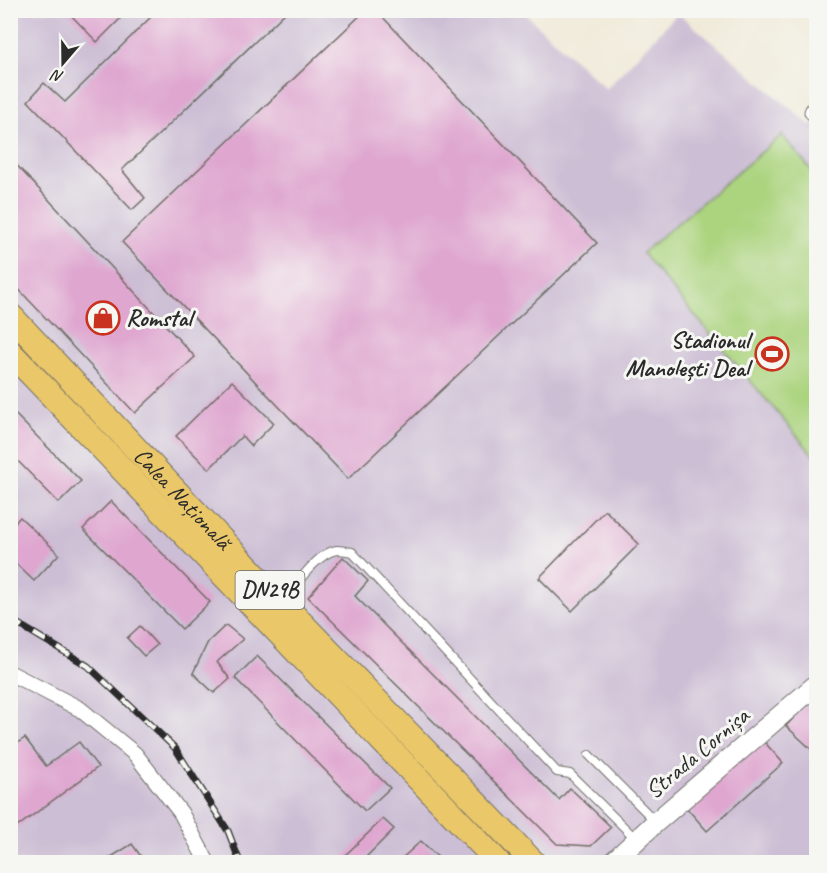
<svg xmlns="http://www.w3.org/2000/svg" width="827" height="873" viewBox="0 0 827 873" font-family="Caveat,sans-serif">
	<rect width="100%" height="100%" fill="#f6f6f2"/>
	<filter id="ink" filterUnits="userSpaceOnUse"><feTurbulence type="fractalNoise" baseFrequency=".0167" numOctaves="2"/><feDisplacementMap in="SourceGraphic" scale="12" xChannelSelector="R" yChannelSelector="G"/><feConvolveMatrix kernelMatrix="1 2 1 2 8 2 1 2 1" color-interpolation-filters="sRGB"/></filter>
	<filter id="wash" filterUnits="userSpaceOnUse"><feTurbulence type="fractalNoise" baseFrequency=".008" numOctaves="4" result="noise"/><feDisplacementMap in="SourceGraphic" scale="24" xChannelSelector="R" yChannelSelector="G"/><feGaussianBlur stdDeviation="1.35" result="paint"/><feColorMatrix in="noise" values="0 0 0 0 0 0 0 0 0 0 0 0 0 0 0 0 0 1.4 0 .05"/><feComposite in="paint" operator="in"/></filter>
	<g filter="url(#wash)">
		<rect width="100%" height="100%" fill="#f0ead8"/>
		<path fill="#ccbed4" d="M10 11H522L606 89 678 13 811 126 816 121V862H11Z"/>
		<path fill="#acd47f" stroke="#6c8055" stroke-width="1.5" d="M782 135 816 176V454L814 456 642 253Z"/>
		<g id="blocks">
			<g fill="#dfa7d0">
				<path d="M66 10H111L120 19 97 42Z"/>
				<path d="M158 10H288L122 170 145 198 132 210 28 101 44 83 65 102Z"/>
				<path d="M366 10H376L597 243 348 479 122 242Z"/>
				<path d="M10 158 195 357 135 413 10 280Z"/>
				<path d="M232 381 274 423 251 446 242 436 209 469 176 436Z"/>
				<path d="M10 409 81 481 59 503 10 453Z"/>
				<path d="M111 501 210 602 182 629 83 529Z"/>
				<path d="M605 510 639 544 572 611 539 578Z"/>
				<path d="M20 517 59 554 34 581 13 561 10 563V528Z"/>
				<path d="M343 557 368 581 355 596 559 800 570 788 611 827 591 846 557 844 308 597Z"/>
				<path d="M226 625 243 639 217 662 230 679 214 693 193 673 208 642Z"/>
				<path d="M140 626 157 645 144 656 127 638Z"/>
				<path d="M257 656 390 788 365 811 235 678Z"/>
				<path d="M816 694V744L811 749 786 726Z"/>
				<path d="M760 737 783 763 707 831 684 805Z"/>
				<path d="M25 738 46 766 79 742 98 767 10 832V748Z"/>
				<path d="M383 819 394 829 361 862H338Z"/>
				<path d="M421 841 443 862H398Z"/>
				<path d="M132 844 145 862H103Z"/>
			</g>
		</g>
	</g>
	<g filter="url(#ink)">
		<use href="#blocks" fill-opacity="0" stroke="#706e68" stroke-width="1.5"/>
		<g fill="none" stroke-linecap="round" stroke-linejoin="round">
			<g stroke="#706e68" stroke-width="10">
				<g id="service">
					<path d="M284 600C296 585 318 552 337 550 341 550 347 551 352 552L557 772 570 774 635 838"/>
					<path d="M589 755 655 821"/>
				</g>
			</g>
			<g stroke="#706e68" stroke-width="17">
				<g id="minor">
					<path d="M815 10 816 12"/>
					<path d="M812 112 816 105"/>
					<path d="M10 673 80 709 135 754 181 813 207 862"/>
				</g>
			</g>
			<g stroke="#706e68" stroke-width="22">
				<path id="tertiary" d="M613 862 656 822 816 685"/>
			</g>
			<g stroke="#706e68" stroke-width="26">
				<g id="primary">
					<path id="s1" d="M10 315 254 574 533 862"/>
					<path d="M10 352 498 862"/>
				</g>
			</g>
			<use href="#service" stroke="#fff" stroke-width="8"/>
			<use href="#minor" stroke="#fff" stroke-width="15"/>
			<use href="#tertiary" stroke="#fff" stroke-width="20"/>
			<use href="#primary" stroke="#eac769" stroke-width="24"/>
			<g stroke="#2b2b2b" stroke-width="7">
				<path id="rail" d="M10 619 88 666 175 748 228 831 240 862"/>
			</g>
			<use href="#rail" stroke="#f6f6f2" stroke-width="4.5" stroke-dasharray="14" stroke-linecap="butt"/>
		</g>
	</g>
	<defs>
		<g id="shop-ring" transform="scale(1.725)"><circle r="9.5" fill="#f6f6f2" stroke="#c8321e" stroke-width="1.5"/><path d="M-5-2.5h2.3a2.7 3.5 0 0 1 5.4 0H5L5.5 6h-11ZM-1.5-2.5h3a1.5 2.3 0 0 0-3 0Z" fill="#c8321e"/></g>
		<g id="stadium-ring" transform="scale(1.725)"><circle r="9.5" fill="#f6f6f2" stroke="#c8321e" stroke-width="1.5"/><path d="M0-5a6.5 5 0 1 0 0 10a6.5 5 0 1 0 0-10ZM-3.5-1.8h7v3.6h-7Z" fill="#c8321e"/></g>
	</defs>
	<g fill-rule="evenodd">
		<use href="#shop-ring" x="103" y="318"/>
		<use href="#stadium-ring" x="772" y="354"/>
	</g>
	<g text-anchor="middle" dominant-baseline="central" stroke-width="6" stroke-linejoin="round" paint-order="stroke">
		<rect fill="#f6f6f2" stroke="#686867" stroke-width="1.5" x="235.5" y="571" width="69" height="38" rx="4.5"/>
		<g font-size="22" font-weight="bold" fill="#2b2b2b">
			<text x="270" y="590">DN29B</text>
		</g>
		<g font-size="24" font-weight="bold" fill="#2b2b2b" stroke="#f6f6f2" text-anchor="start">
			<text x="126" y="318">Romstal</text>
			<text x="749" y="340" text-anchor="end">Stadionul<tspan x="749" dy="28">Manolești Deal</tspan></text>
		</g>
		<g font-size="24" fill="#2b2b2b" stroke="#f6f6f2">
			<text stroke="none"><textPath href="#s1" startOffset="252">Calea Națională</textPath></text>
			<text transform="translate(697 753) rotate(-40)">Strada Cornișa</text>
		</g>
	</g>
	<rect width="827" height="873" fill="none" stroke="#f6f6f2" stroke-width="36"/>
	<g transform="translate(63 63) rotate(200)" stroke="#f6f6f2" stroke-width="4.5" paint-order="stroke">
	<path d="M0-4.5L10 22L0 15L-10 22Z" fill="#2b2b2b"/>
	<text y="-9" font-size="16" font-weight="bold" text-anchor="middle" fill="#2b2b2b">N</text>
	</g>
</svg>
